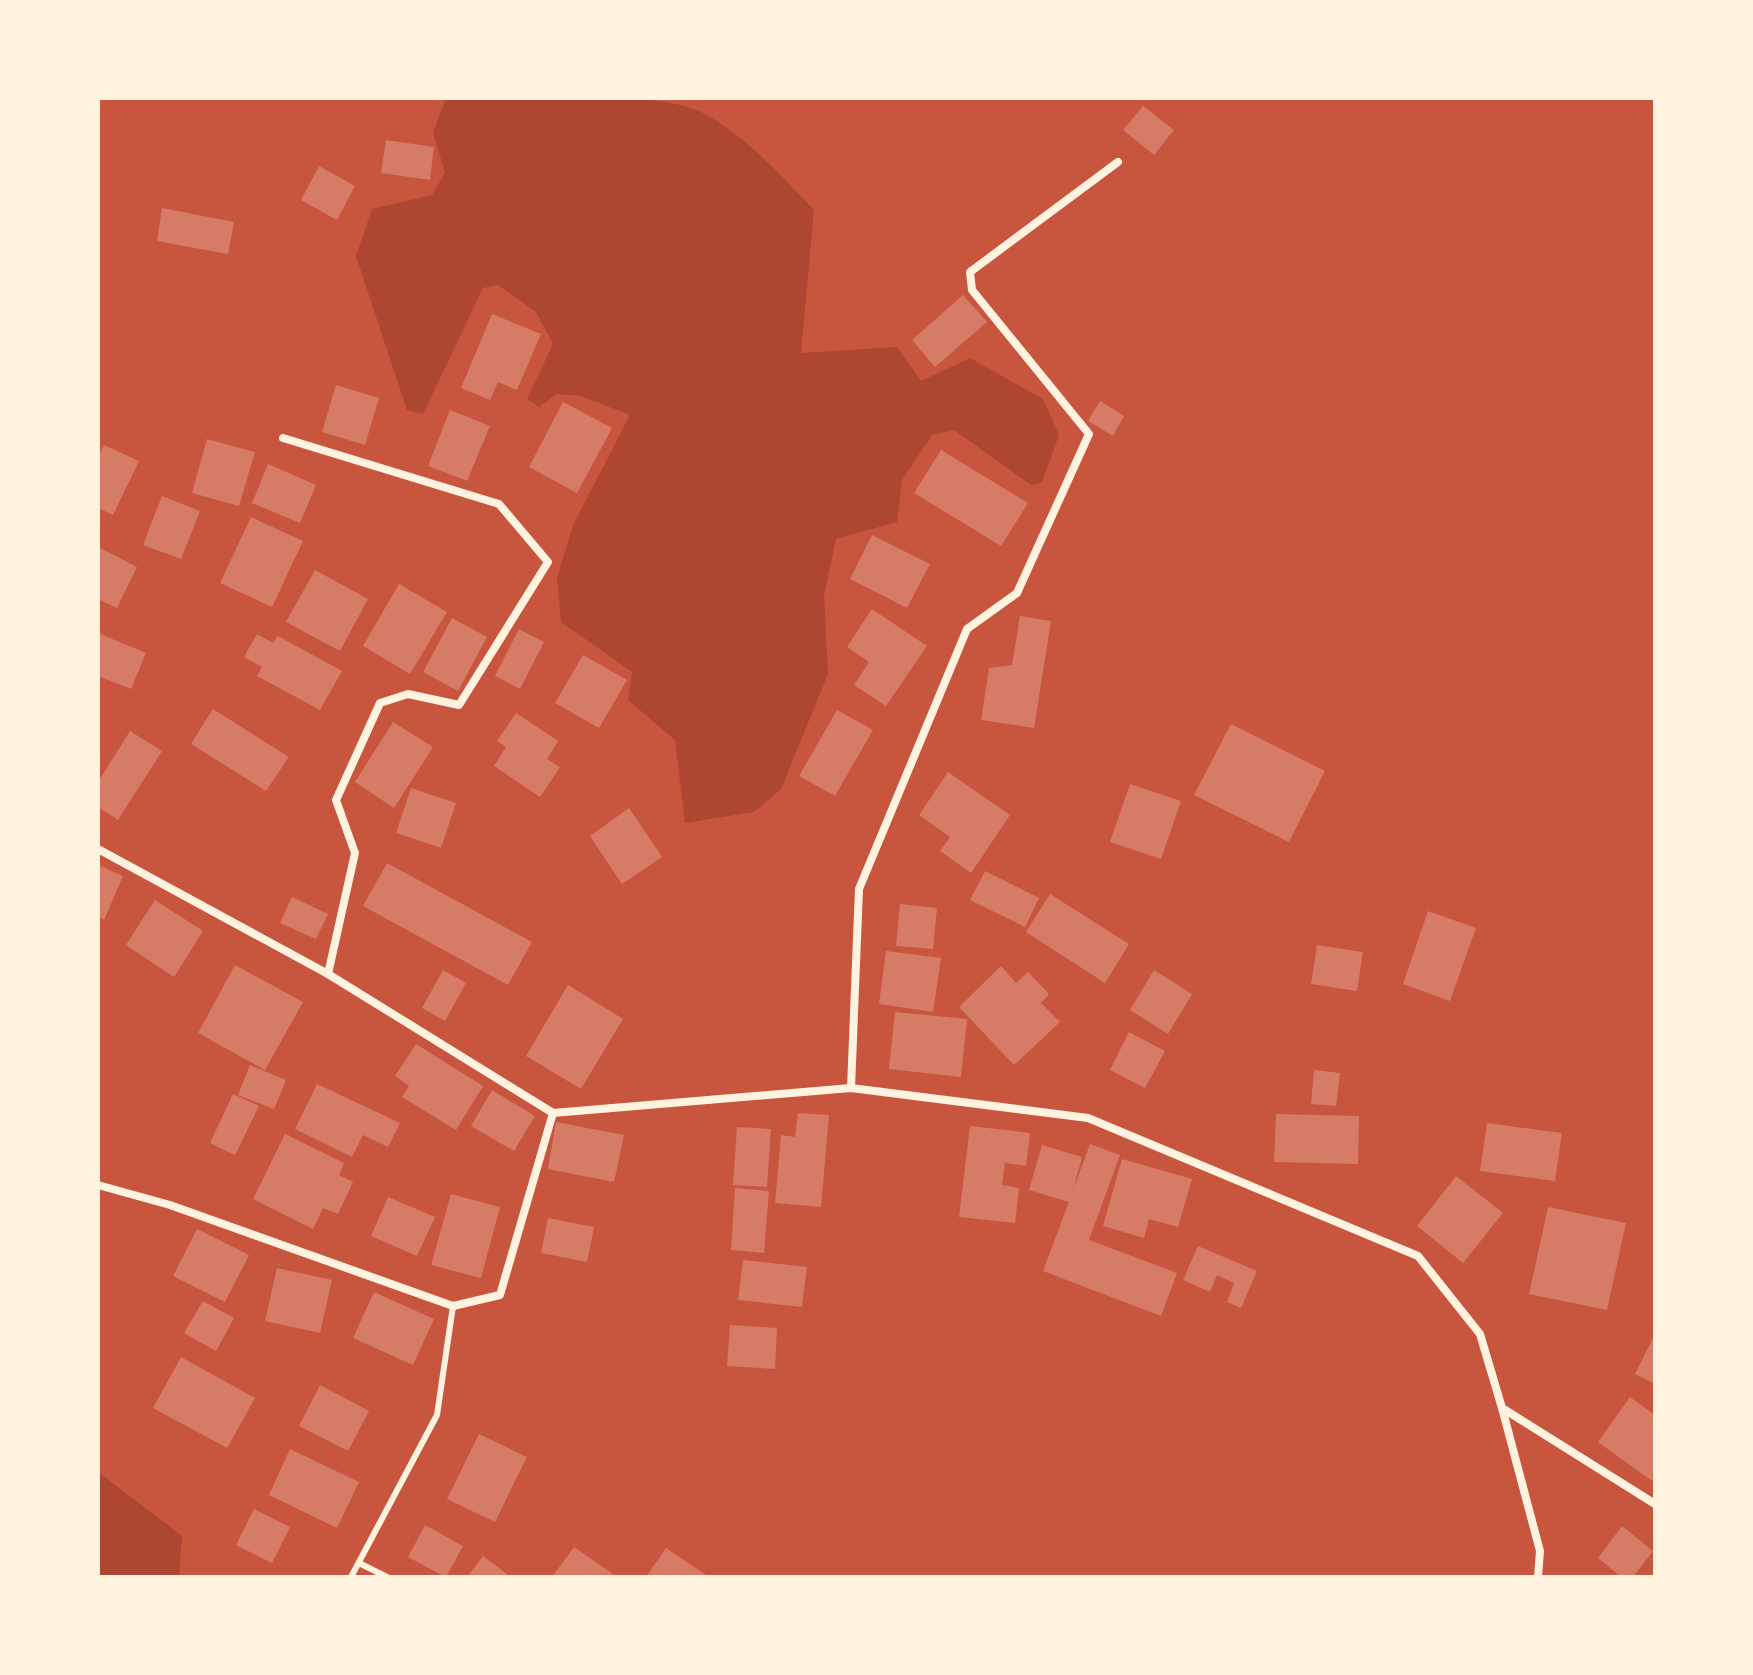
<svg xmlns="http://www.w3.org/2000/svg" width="1753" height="1675" viewBox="0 0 1753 1675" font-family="'Open Sans',sans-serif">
	<rect width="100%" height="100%" fill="#c8553d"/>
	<g fill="#ae4732">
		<path d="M446 98C507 98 653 87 703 113 745 135 781 176 814 210L801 353 897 347 921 381 970 358 1043 399 1059 435 1042 482 1031 485 954 430 932 435 902 480 897 522 836 539 824 595 828 674 781 789 754 812 685 823 675 740 628 700 632 672 561 622 557 578 573 525 630 415 581 396 557 394 539 407 527 399 553 344 536 312 498 285 483 288 423 414 407 410 356 256 372 209 432 195 445 173 433 133Z"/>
		<path d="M98 1472 182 1536 179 1577H98Z"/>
	</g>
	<g fill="#d67c66">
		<path d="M1143 106 1174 130 1154 155 1123 130Z"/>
		<path d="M386 140 434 147 430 180 381 173Z"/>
		<path d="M319 166 355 186 337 220 301 200Z"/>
		<path d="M162 208 234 222 228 254 157 241Z"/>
		<path d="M963 295 987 322 935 367 912 340Z"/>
		<path d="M492 314 541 334 517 390 498 382 490 400 461 388Z"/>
		<path d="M336 385 379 398 365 445 322 432Z"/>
		<path d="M1100 401 1124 416 1113 436 1088 421Z"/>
		<path d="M563 402 612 428 577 493 529 467Z"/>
		<path d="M450 410 490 426 467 481 428 466Z"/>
		<path d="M207 439 255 452 239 506 192 493Z"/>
		<path d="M104 445 139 461 113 515 98 508V458Z"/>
		<path d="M941 450 1028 503 1001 546 914 493Z"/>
		<path d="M268 464 316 485 300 523 252 503Z"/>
		<path d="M162 496 200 511 181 559 143 545Z"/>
		<path d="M251 517 303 541 272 607 220 583Z"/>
		<path d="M872 535 930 564 907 608 850 579Z"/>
		<path d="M98 547 137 567 117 608 98 599Z"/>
		<path d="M315 570 368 599 340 651 286 622Z"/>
		<path d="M399 584 447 612 410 674 363 646Z"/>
		<path d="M872 609 927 646 886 706 854 685 869 662 847 647Z"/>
		<path d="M1020 616 1051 621 1034 728 981 720 989 668 1012 665Z"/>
		<path d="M452 618 487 637 458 691 423 672Z"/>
		<path d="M519 629 544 642 520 689 495 676Z"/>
		<path d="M98 633 146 653 131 689 98 676Z"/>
		<path d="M257 634 273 643 278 636 342 671 320 710 257 676 262 667 244 657Z"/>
		<path d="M583 655 627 680 599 728 555 703Z"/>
		<path d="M213 709 289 757 266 791 191 744Z"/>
		<path d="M837 710 873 730 835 796 799 776Z"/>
		<path d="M516 713 558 741 547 759 560 767 540 797 494 766 506 747 497 741Z"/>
		<path d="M393 722 433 747 394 808 355 782Z"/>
		<path d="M1231 724 1325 771 1289 842 1194 795Z"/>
		<path d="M130 731 162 751 118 820 98 807V782Z"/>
		<path d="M948 772 1010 815 971 873 940 851 950 837 919 815Z"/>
		<path d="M1130 784 1181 801 1161 859 1110 842Z"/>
		<path d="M411 788 456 803 441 848 396 833Z"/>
		<path d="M629 808 662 857 622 884 590 836Z"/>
		<path d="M387 863 532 942 508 985 363 906Z"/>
		<path d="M98 865 123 876 104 920 98 917Z"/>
		<path d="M985 871 1039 898 1025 927 970 900Z"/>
		<path d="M1050 894 1129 944 1105 983 1026 932Z"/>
		<path d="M292 897 328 914 316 939 280 923Z"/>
		<path d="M155 900 203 931 174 977 126 945Z"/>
		<path d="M900 904 937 908 933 949 896 946Z"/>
		<path d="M1428 911 1476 928 1450 1001 1403 984Z"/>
		<path d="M1317 945 1363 952 1357 991 1311 984Z"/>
		<path d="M886 951 941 958 933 1012 879 1004Z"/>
		<path d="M235 965 303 1002 265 1070 198 1033Z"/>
		<path d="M1001 966 1016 983 1028 972 1049 994 1041 1003 1060 1022 1014 1065 959 1007Z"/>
		<path d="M443 970 466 983 445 1021 422 1008Z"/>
		<path d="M1154 970 1192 994 1168 1034 1130 1010Z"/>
		<path d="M568 985 623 1019 581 1089 526 1056Z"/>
		<path d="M895 1012 967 1019 961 1077 889 1069Z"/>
		<path d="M1129 1032 1165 1051 1145 1088 1110 1070Z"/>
		<path d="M416 1044 483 1086 456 1130 402 1097 409 1086 395 1076Z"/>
		<path d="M250 1065 286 1080 274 1109 238 1095Z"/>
		<path d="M1314 1070 1340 1073 1336 1106 1311 1104Z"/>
		<path d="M317 1084 400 1123 388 1147 363 1135 352 1157 295 1129Z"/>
		<path d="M492 1090 535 1116 514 1151 471 1126Z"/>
		<path d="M233 1094 259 1106 235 1155 210 1143Z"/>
		<path d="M798 1113 829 1115 821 1207 775 1203 781 1135 795 1137Z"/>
		<path d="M1276 1114 1359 1116 1358 1164 1274 1162Z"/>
		<path d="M556 1122 624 1135 614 1182 548 1169Z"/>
		<path d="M1487 1123 1562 1133 1555 1181 1480 1171Z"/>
		<path d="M970 1126 1030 1133 1026 1166 1005 1163 1002 1185 1019 1188 1015 1223 959 1217Z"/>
		<path d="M737 1127 771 1129 767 1187 733 1185Z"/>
		<path d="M285 1134 344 1163 339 1175 353 1182 338 1214 323 1208 313 1229 253 1199Z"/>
		<path d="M1090 1144 1120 1155 1089 1240 1177 1273 1161 1316 1043 1271 1069 1202 1029 1190 1042 1145 1082 1157 1073 1190Z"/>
		<path d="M1122 1159 1192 1179 1178 1227 1149 1219 1144 1238 1103 1226Z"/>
		<path d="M1456 1176 1503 1213 1463 1263 1417 1226Z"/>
		<path d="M735 1188 769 1191 764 1253 731 1250Z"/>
		<path d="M451 1194 500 1207 481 1278 431 1265Z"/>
		<path d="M388 1197 435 1217 417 1256 371 1236Z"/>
		<path d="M1548 1207 1626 1223 1607 1310 1529 1294Z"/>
		<path d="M548 1218 594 1227 587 1262 541 1253Z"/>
		<path d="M197 1229 249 1255 225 1302 173 1276Z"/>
		<path d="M1198 1246 1257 1271 1241 1308 1227 1302 1234 1283 1217 1275 1210 1292 1183 1280Z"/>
		<path d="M743 1260 807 1267 802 1307 738 1300Z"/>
		<path d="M277 1268 332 1280 320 1333 265 1321Z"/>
		<path d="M374 1292 434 1319 413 1365 353 1338Z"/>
		<path d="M203 1301 234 1318 216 1351 184 1333Z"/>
		<path d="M730 1325 777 1328 775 1369 727 1366Z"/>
		<path d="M1655 1334V1384L1635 1374Z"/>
		<path d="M181 1357 255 1398 227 1448 153 1408Z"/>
		<path d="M320 1385 369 1411 348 1451 299 1426Z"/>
		<path d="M1630 1397 1655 1415V1476L1652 1481 1598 1442Z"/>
		<path d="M479 1434 527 1457 495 1522 447 1499Z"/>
		<path d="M290 1449 359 1482 337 1528 269 1495Z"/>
		<path d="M254 1509 290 1527 272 1563 236 1545Z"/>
		<path d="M425 1525 463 1546 446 1577 408 1557Z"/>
		<path d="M1622 1526 1653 1551 1633 1577H1621L1598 1558Z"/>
		<path d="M574 1547 617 1577H552Z"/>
		<path d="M666 1548 709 1577H646Z"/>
		<path d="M483 1556 511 1577H467Z"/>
	</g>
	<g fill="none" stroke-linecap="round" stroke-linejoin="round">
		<g stroke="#fff3e0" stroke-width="6">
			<path d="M359 1563 387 1577"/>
			<path d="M351 1577 437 1415 453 1306"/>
		</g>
		<g stroke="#fff3e0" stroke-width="8">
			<path d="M283 438 499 504 548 562 459 705 408 694 380 703 336 800 355 853 328 974"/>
			<path d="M98 849 328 974 553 1113 851 1088 1088 1118 1418 1256 1480 1334 1502 1408 1655 1504"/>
			<path d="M851 1088 859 889 967 629 1017 593 1089 434 972 290 970 272 1118 162"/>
			<path d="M98 1185 170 1205 453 1306 500 1295 553 1113"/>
			<path d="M1502 1408 1540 1551 1538 1577"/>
		</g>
	</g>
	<rect width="1753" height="1675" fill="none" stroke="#fff3e0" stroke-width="200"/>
</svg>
